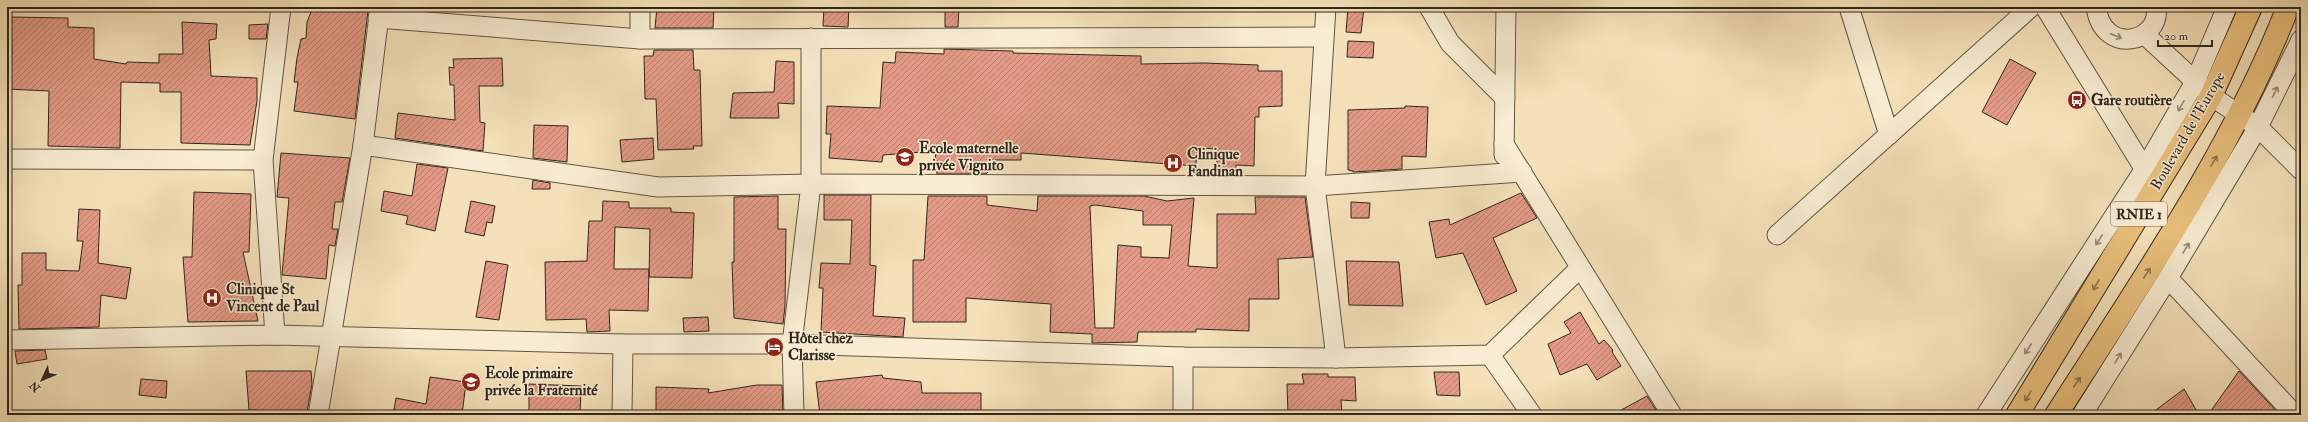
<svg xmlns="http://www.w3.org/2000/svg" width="2308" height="422" viewBox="0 0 2308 422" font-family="'IM FELL Double Pica',serif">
	<defs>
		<pattern id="building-hatch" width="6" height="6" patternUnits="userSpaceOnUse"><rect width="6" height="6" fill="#e49a86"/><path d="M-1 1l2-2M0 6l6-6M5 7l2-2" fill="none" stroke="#b97e6d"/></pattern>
	</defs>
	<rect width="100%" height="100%" fill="#f5e1b9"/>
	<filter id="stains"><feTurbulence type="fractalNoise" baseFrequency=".005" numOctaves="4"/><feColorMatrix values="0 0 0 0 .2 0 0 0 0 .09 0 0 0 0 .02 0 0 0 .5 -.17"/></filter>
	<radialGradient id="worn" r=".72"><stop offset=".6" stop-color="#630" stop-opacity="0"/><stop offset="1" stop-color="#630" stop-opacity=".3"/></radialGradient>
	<g fill="url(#building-hatch)" stroke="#2f271e" fill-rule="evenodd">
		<path d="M313 7H339L368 11 355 119 294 111 298 82H294L297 58 301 39 306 38 307 22Z"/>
		<path d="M657 7H714L713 28H655Z"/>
		<path d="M824 7H849L848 27 823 26Z"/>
		<path d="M945 7H959L958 27H945Z"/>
		<path d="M1348 7H1364L1361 33 1346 32Z"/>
		<path d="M11 17 68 18V27L94 28V59L126 64 127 62 159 63V54H183L182 22 217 24 216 39 209 40 211 76 257 78V101L250 145 181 143V92H160V83L121 82 120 148 48 146 49 91 7 89V54L12 55Z"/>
		<path d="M268 24 266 39H249V25Z"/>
		<path d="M1348 41 1374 42 1373 58 1347 57Z"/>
		<path d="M944 49 1013 51V53L1141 56V64L1204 63 1258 65V71H1282V106L1259 107V117H1255L1254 166 1236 165V175L1217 174V149L1197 148 1196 166 1021 153V160H989L988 172 986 174H937L935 151 883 155 882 162 829 158 831 134H826L827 106 880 108 883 62 895 63 896 52 944 54Z"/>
		<path d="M654 50H693L694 70H700L702 146H693L694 149 658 150 656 99H645L644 56H653Z"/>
		<path d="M502 58 503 86H479L480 122 485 123 483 151 395 138 398 113 455 120 454 85H450L449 67 454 68 453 59Z"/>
		<path d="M2010 59 2036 73 2007 125 1982 112Z"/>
		<path d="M776 61 794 62V104L778 103 779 118H730L733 93 774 92Z"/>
		<path d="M1405 106 1428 107 1426 157 1402 156V169L1353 172V171L1348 170V110L1405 108Z"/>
		<path d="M534 125 568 126 567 162 533 158Z"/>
		<path d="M653 138 654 159 622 162 620 140Z"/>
		<path d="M281 153 350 158 342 202H335L332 229H338L335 246 329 245 326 279 282 275 289 198 277 197Z"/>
		<path d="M417 164 448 168 435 231 406 224 408 216 381 211 384 191 412 196Z"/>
		<path d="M533 180 550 183V189H532Z"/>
		<path d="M194 192 251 194 249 252H243L258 321 188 322 183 257H192Z"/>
		<path d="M1521 193 1537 218 1493 238 1517 291 1486 305 1463 253 1436 258 1429 222 1449 219 1450 225Z"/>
		<path d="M824 195H871L870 265 876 266 873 316 905 318 903 337 821 332 823 288H819L821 263 850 264 852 220H824Z"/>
		<path d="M778 196V229H786L785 306 783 324 734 318 732 262H734V197Z"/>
		<path d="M928 196H987V205L1037 211 1038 196H1144L1167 201 1194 198 1188 266 1217 268V214H1256L1255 197H1305L1313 257 1278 259 1279 299H1249V331L1196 329V332H1138L1137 342 1092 343V334L1050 332 1051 304 966 298V322H913V260H924ZM1095 205 1143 211V225H1172L1169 258 1141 257V247L1118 245 1114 328H1095L1090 206Z"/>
		<path d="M471 201 495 206 492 223 487 222 484 236 465 232Z"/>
		<path d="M603 201 629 202V208H671V212L694 213 692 278 649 277 650 229 615 227 614 269H649L648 311 609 310 610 331 587 332 586 319 546 320 545 262 587 261 589 221H602Z"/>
		<path d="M1351 202 1370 203 1369 218H1351Z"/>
		<path d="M79 209 100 210 98 263 131 268 126 299 101 295 99 327 19 329 18 285H22V253H46V270L79 271 83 241H77Z"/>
		<path d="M486 261 508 265 499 320 476 317Z"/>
		<path d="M1346 261 1399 262 1403 306 1349 305Z"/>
		<path d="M1580 312 1599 344 1604 340 1613 350 1612 352 1621 366 1597 380 1587 364 1560 375 1548 344 1571 333 1564 322Z"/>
		<path d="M708 317 709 331 684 332 683 318Z"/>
		<path d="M45 350 47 359 17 364 15 351Z"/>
		<path d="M246 371H311L312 384 307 412 249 410Z"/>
		<path d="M2239 371 2280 415H2208Z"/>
		<path d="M1434 372H1459L1460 396 1437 395Z"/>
		<path d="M1302 374H1328V377H1355L1356 401 1341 400 1342 415H1288L1287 384H1304Z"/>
		<path d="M882 375 883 378 921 382 922 393H981V415L887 413V415H820L816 382Z"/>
		<path d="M430 377 466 382 462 415H393L396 398 426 404Z"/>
		<path d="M141 379 167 381 166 398 139 395Z"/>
		<path d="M529 384 581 386 580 415H529Z"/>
		<path d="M757 385H782L783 415H656V387L709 389 708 393Z"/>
		<path d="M2184 389 2199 415H2149Z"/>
		<path d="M1647 396 1659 415H1612Z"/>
	</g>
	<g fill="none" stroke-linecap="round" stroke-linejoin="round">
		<g stroke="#605645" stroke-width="21">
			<g id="minor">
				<path d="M640 7V39"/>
				<path d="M1326 7 1315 186 1336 358"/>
				<path d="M1429 7 1450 43 1505 98"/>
				<path d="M1849 7 1889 135"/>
				<path d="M2045 7 2150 178"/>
				<path d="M2096 7C2103 57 2162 42 2156 7"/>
				<path d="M378 18 640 39 1324 37"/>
				<path d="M2144 34 2211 96 2258 127 2301 170"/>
				<path d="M1504 144 1672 415"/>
				<path d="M363 145 658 187 811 184 1315 186 1522 172"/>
				<path d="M1504 155 1506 7"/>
				<path d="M7 159 263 160"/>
				<path d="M1777 235 2031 7"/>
				<path d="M2168 278 2295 415"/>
				<path d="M275 335 263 160 281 7"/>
				<path d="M7 340 275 335 623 344H792L1183 357 1336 358 1490 355 1580 268"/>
				<path d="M1490 355 1532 415"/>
				<path d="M318 415 363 145 380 7"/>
				<path d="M622 415 623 344"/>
				<path d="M794 415 792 344 811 184V38"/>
				<path d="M1183 415V357"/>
				<path d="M1986 415 2144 170 2195 82 2227 7"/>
				<path d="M2082 415 2168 278 2258 127 2301 40"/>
			</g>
		</g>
		<g stroke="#2f271e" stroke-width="24">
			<g id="highway">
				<path d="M2017 415 2211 96 2251 7"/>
				<path d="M2056 415C2140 283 2231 153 2288 7"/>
			</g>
		</g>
		<use href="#minor" stroke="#f8ecd2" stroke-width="19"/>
		<use href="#highway" stroke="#eac07c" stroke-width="22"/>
	</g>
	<defs><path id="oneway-shaft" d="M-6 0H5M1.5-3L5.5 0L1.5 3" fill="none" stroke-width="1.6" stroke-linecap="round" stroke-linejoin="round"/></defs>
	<g stroke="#948a78">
		<use href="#oneway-shaft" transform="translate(2116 36) rotate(21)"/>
		<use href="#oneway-shaft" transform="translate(2275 92) rotate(-64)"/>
		<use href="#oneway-shaft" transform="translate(2181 106) rotate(120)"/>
		<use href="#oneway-shaft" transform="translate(2099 240) rotate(123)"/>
		<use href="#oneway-shaft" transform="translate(2186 248) rotate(-59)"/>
		<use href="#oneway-shaft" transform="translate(2028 349) rotate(123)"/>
		<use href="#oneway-shaft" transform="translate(2118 358) rotate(-58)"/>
	</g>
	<g stroke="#8c744d">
		<use href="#oneway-shaft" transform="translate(2214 161) rotate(-59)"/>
		<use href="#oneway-shaft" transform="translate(2147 273) rotate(-57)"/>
		<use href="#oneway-shaft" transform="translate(2096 285) rotate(121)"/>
		<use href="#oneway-shaft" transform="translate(2077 382) rotate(-57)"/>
		<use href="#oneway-shaft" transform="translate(2028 396) rotate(121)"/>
	</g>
	<defs>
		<g id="bus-disc" transform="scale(1)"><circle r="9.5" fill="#8f2418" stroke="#f8ecd2"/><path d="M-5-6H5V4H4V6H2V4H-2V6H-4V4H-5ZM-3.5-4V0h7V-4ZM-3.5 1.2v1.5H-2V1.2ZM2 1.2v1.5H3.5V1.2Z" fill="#fff"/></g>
		<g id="school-disc" transform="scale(1)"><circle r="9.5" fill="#8f2418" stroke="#f8ecd2"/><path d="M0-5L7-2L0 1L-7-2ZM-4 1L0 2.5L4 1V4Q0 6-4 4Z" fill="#fff"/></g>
		<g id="hospital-disc" transform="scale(1)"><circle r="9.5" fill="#8f2418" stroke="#f8ecd2"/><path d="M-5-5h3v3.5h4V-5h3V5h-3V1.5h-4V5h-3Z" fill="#fff"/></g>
		<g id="hotel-disc" transform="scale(1)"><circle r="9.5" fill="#8f2418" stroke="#f8ecd2"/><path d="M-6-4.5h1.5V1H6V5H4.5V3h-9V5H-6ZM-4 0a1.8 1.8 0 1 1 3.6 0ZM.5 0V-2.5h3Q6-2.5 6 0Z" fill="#fff"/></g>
	</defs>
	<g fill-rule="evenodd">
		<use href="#bus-disc" x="2077" y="100"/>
		<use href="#school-disc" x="905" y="157"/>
		<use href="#hospital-disc" x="1173" y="163"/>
		<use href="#hospital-disc" x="212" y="298"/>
		<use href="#hotel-disc" x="774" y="347"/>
		<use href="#school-disc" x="471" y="382"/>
	</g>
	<g text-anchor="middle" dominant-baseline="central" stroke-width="3" stroke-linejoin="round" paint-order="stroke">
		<rect fill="#f8ecd2" stroke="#6b6254" stroke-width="1" x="2111" y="202" width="56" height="24" rx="3"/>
		<g font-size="14" font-weight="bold" fill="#2f271e">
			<text x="2139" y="214">RNIE 1</text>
		</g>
		<g font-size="15" font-weight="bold" fill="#2f271e" stroke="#f8ecd2" text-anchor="start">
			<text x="2091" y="100">Gare routière</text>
			<text x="919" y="148">Ecole maternelle<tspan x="919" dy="17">privée Vignito</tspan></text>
			<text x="1187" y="154">Clinique<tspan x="1187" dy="17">Fandinan</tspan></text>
			<text x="226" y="289">Clinique St<tspan x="226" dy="17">Vincent de Paul</tspan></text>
			<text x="788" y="338">Hôtel chez<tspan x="788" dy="17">Clarisse</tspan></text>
			<text x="485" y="373">Ecole primaire<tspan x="485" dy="17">privée la Fraternité</tspan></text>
		</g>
		<g font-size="15" fill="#2f271e" stroke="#f8ecd2">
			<text transform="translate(2188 131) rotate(-60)">Boulevard de l’Europe</text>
		</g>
	</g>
	<rect width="2308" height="422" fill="none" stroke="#f5e1b9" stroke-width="24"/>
	<rect x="8" y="8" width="2292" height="406" fill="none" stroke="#2f271e" stroke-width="2"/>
	<rect x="12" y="12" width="2284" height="398" fill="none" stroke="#2f271e"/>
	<g transform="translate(42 380) rotate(226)" stroke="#f8ecd2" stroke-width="3" paint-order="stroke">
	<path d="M0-3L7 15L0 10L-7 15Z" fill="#2f271e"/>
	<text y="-6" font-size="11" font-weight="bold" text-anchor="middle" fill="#2f271e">N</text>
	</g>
	<path d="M2158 40v6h54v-6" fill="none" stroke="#2f271e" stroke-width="2"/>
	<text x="2164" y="40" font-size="12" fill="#2f271e" stroke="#f8ecd2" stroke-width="3" paint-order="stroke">20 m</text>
	<rect width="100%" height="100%" filter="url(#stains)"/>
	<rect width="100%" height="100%" fill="url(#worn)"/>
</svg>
